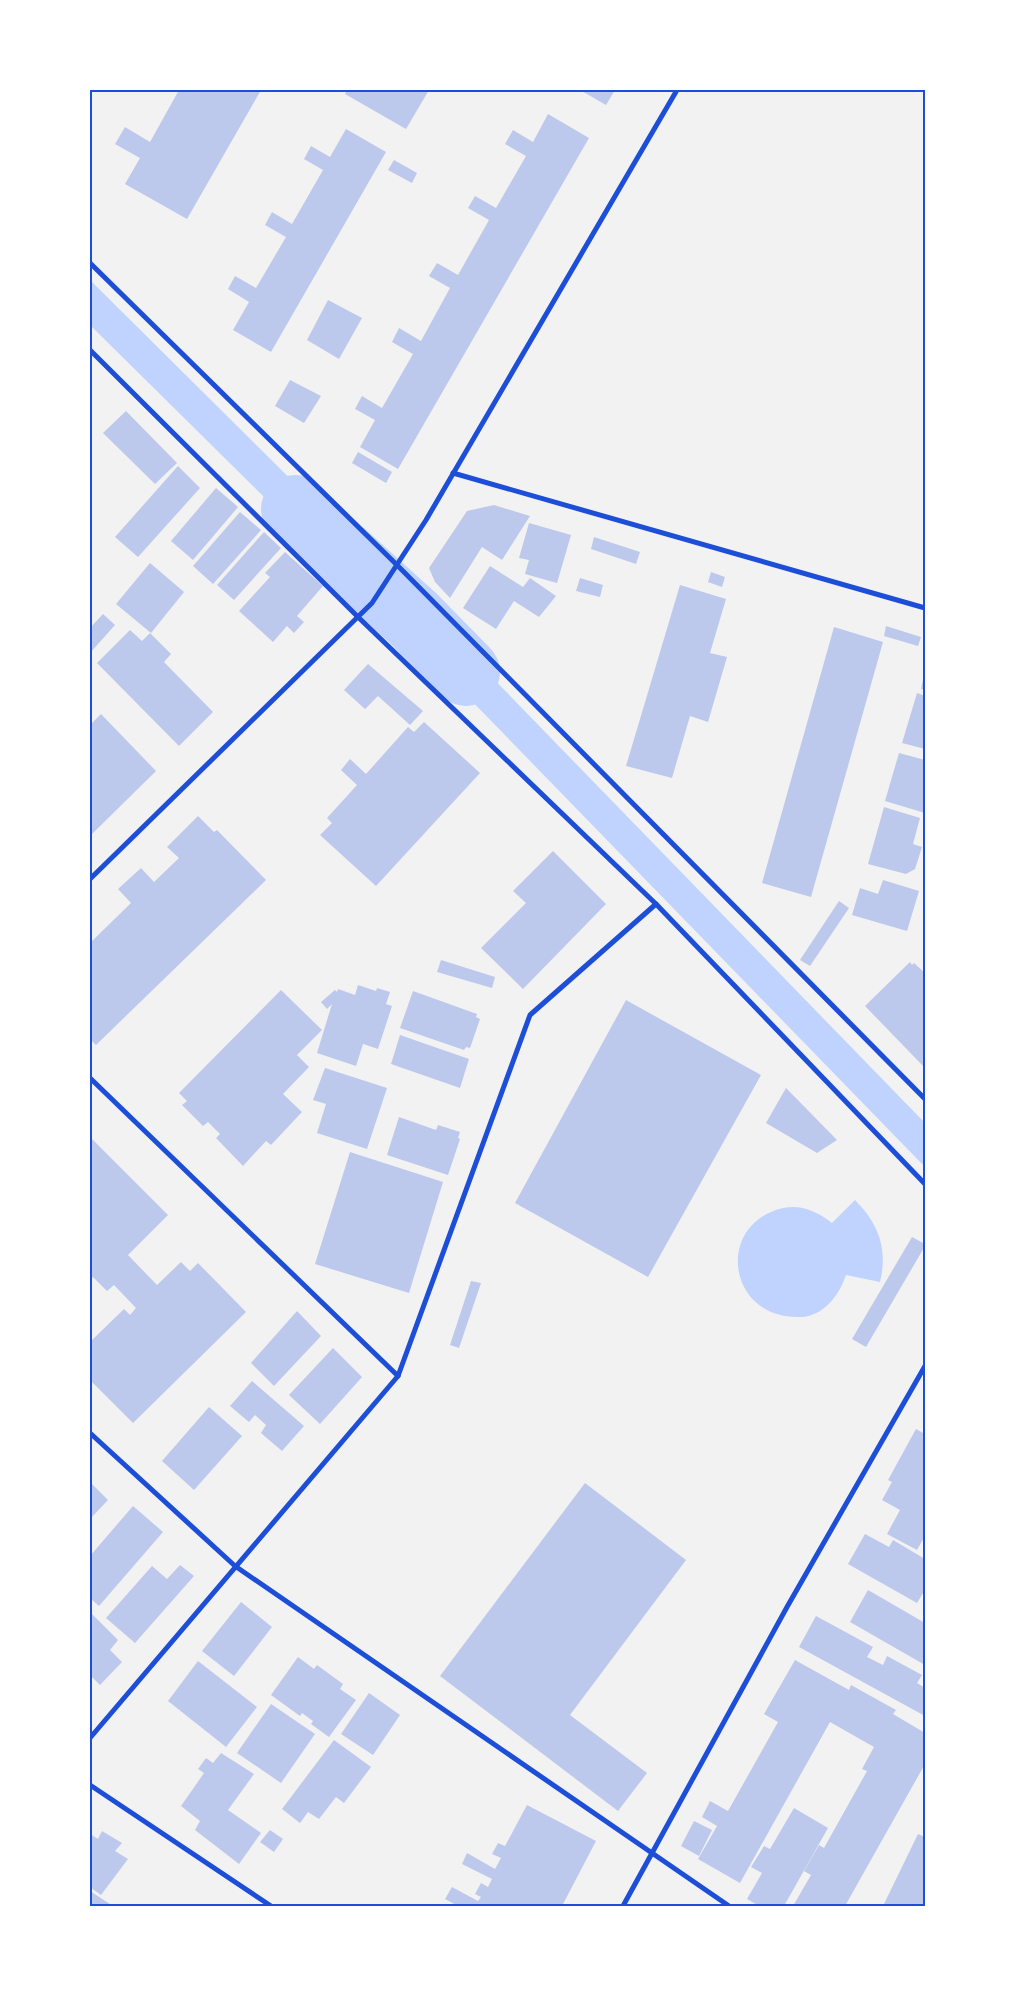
<svg xmlns="http://www.w3.org/2000/svg" width="1015" height="1996" viewBox="0 0 1015 1996" font-family="Barlow,sans-serif">
	<rect width="100%" height="100%" fill="#f2f2f2"/>
	<g fill="#bfd3fe">
		<path d="M90 280 373 561 351 583 90 325Z"/>
		<path d="M412 595 925 1123V1167L390 617Z"/>
		<path d="M855 1200C879 1224 888 1249 880 1282L846 1275C839 1295 825 1315 802 1317 727 1321 714 1224 783 1208 802 1204 818 1212 832 1223Z"/>
	</g>
	<g fill="none" stroke-linecap="round" stroke-linejoin="round">
		<path stroke="#bfd3fe" stroke-width="68" d="M295 509 332 545 414 619 466 672"/>
	</g>
	<g fill="#bdc9ec">
		<path d="M179 90H261L187 219 125 184 140 158 115 144 125 127 150 142Z"/>
		<path d="M347 90H429L406 129 345 94Z"/>
		<path d="M580 90H615L606 105Z"/>
		<path d="M548 114 589 138 398 469 360 447 375 420 355 409 362 396 382 408 413 354 392 342 399 328 421 341 450 288 429 276 437 263 458 275 489 220 468 208 475 196 496 208 526 156 505 144 513 130 533 142Z"/>
		<path d="M346 129 386 152 271 352 233 330 249 302 228 289 235 276 256 288 286 237 265 225 272 212 292 224 323 170 304 159 311 146 330 157Z"/>
		<path d="M394 160 417 173 412 183 388 170Z"/>
		<path d="M328 300 362 318 339 359 307 340Z"/>
		<path d="M290 380 321 396 304 423 275 406Z"/>
		<path d="M126 411 177 463 155 484 103 433Z"/>
		<path d="M358 452 392 472 386 483 352 463Z"/>
		<path d="M178 466 200 488 138 557 115 537Z"/>
		<path d="M216 488 238 507 193 560 171 541Z"/>
		<path d="M494 505 530 516 502 560 482 547 450 598 435 582 429 568 467 511Z"/>
		<path d="M240 512 261 530 213 584 193 566Z"/>
		<path d="M529 523 571 535 557 583 525 574 529 560 519 558Z"/>
		<path d="M264 532 281 548 234 600 217 585Z"/>
		<path d="M594 537 640 552 636 564 591 549Z"/>
		<path d="M285 552 323 586 297 616 304 622 294 633 287 626 273 642 239 611 270 577 265 573Z"/>
		<path d="M150 563 184 592 151 633 116 604Z"/>
		<path d="M490 566 523 587 530 578 556 596 539 617 514 601 496 629 463 608Z"/>
		<path d="M711 572 725 577 722 587 708 582Z"/>
		<path d="M580 578 603 585 600 597 576 591Z"/>
		<path d="M680 585 726 599 710 653 727 657 708 722 690 716 672 778 626 766Z"/>
		<path d="M103 614 115 625 90 653V628Z"/>
		<path d="M886 626 921 637 918 646 884 636Z"/>
		<path d="M834 627 883 642 811 897 762 883Z"/>
		<path d="M130 630 142 641 150 633 171 654 164 662 213 712 179 746 97 663Z"/>
		<path d="M368 664 423 711 410 725 378 696 365 709 344 690Z"/>
		<path d="M924 674 925 675V690L921 689Z"/>
		<path d="M917 693 925 696V749L902 743Z"/>
		<path d="M101 714 156 771 90 836V725Z"/>
		<path d="M424 722 480 773 376 886 320 835 332 823 327 818 357 785 341 770 350 759 366 774 408 727 414 732Z"/>
		<path d="M899 753 925 760V813L885 801Z"/>
		<path d="M884 807 920 818 913 844 922 847 915 869 906 874 868 864Z"/>
		<path d="M198 816 214 832 217 830 266 880 96 1045 90 1039V943L131 903 118 889 141 868 154 882 179 858 167 847Z"/>
		<path d="M553 851 606 904 523 989 481 948 526 903 513 891Z"/>
		<path d="M883 880 919 891 907 931 852 915 860 888 878 894Z"/>
		<path d="M839 901 849 908 810 966 800 960Z"/>
		<path d="M441 960 495 977 492 988 437 972Z"/>
		<path d="M910 962 912 965 914 963 925 973V1068L865 1006Z"/>
		<path d="M358 985 376 991 377 988 390 992 386 1004 392 1006 378 1049 363 1044 356 1066 317 1053 332 1004 327 1009 321 1002 335 990 337 992 338 989 355 995Z"/>
		<path d="M281 990 322 1030 297 1055 309 1067 283 1094 302 1112 271 1145 266 1141 243 1166 216 1138 220 1134 208 1122 203 1126 182 1105 187 1101 179 1093Z"/>
		<path d="M413 991 477 1014 476 1017 480 1019 470 1048 466 1047 464 1050 400 1028Z"/>
		<path d="M626 1000 761 1075 648 1277 515 1203Z"/>
		<path d="M400 1035 469 1059 460 1088 391 1064Z"/>
		<path d="M325 1068 387 1088 367 1149 317 1133 326 1104 313 1100Z"/>
		<path d="M786 1088 837 1140 817 1153 766 1123Z"/>
		<path d="M399 1117 436 1130 438 1125 460 1132 458 1138 460 1139 448 1175 387 1155Z"/>
		<path d="M90 1137 168 1215 128 1255 157 1285 181 1262 190 1271 198 1263 246 1312 133 1423 90 1380V1342L124 1309 130 1315 136 1308 114 1285 107 1291 93 1277 90 1280Z"/>
		<path d="M350 1152 443 1182 409 1293 315 1264Z"/>
		<path d="M912 1237 925 1244V1246L866 1347 852 1339Z"/>
		<path d="M471 1281 481 1283 459 1348 450 1345Z"/>
		<path d="M297 1311 321 1336 274 1386 251 1363Z"/>
		<path d="M333 1348 362 1377 320 1424 289 1395Z"/>
		<path d="M252 1381 304 1426 282 1451 261 1433 266 1425 255 1415 249 1422 230 1406Z"/>
		<path d="M209 1407 242 1436 194 1490 162 1461Z"/>
		<path d="M916 1429 925 1434V1536L917 1550 887 1534 900 1510 882 1500 892 1482 888 1480Z"/>
		<path d="M90 1482 108 1500 90 1519Z"/>
		<path d="M585 1483 686 1560 570 1715 647 1773 618 1811 440 1676Z"/>
		<path d="M133 1506 163 1532 99 1606 90 1598V1556Z"/>
		<path d="M865 1534 889 1547 893 1540 925 1559V1590L917 1603 848 1564Z"/>
		<path d="M180 1565 194 1576 135 1643 106 1618 152 1566 167 1579Z"/>
		<path d="M868 1590 925 1623V1665L850 1622Z"/>
		<path d="M241 1602 272 1627 234 1676 202 1651Z"/>
		<path d="M92 1614 118 1640 110 1650 122 1662 100 1685 90 1675V1616Z"/>
		<path d="M816 1616 873 1647 867 1657 883 1665 887 1656 922 1675 917 1683 925 1688V1716L799 1647Z"/>
		<path d="M298 1657 314 1669 317 1665 343 1684 340 1689 356 1700 329 1737 311 1724 313 1721 302 1713 300 1716 271 1695Z"/>
		<path d="M795 1660 849 1690 851 1685 896 1710 893 1714 925 1733V1764L845 1906H793L811 1875 804 1871 819 1845 824 1848 867 1771 862 1769 874 1747 830 1722 740 1883 698 1859 717 1826 702 1817 710 1801 728 1811 778 1722 764 1714Z"/>
		<path d="M198 1661 257 1707 226 1747 168 1701Z"/>
		<path d="M369 1693 400 1715 373 1755 341 1734Z"/>
		<path d="M271 1704 315 1734 281 1783 237 1753Z"/>
		<path d="M334 1740 371 1767 344 1803 336 1797 319 1819 308 1812 300 1823 282 1809Z"/>
		<path d="M221 1753 254 1774 228 1810 261 1833 239 1864 195 1830 200 1821 181 1806 204 1773 198 1769 206 1758 213 1763Z"/>
		<path d="M527 1805 596 1841 562 1906H458L445 1899 452 1887 478 1901 481 1897 475 1894 481 1883 488 1887 492 1879 462 1864 467 1853 495 1869 501 1858 492 1854 498 1843 505 1846Z"/>
		<path d="M794 1808 828 1828 784 1906H759L747 1899 762 1873 751 1867 764 1846 770 1849Z"/>
		<path d="M694 1821 712 1830 699 1856 681 1846Z"/>
		<path d="M270 1830 283 1839 274 1852 260 1842Z"/>
		<path d="M102 1831 122 1843 115 1851 128 1859 101 1895 90 1887V1834L98 1839Z"/>
		<path d="M918 1834 925 1837V1906H883Z"/>
		<path d="M90 1891 113 1906H90Z"/>
	</g>
	<g fill="none" stroke-linecap="round" stroke-linejoin="round">
		<g stroke="#1d4ed8" stroke-width="5">
			<path d="M90 263 398 566 925 1099"/>
			<path d="M90 350 358 617 656 904 925 1184"/>
			<path d="M453 473 925 608"/>
			<path d="M90 879 372 603 426 520 677 90"/>
			<path d="M90 1078 398 1376"/>
			<path d="M90 1433 235 1566 729 1906"/>
			<path d="M90 1738 398 1376 530 1015 656 904"/>
			<path d="M90 1785 271 1906"/>
			<path d="M623 1906 787 1607 925 1366"/>
		</g>
	</g>
	<rect width="1015" height="1996" fill="none" stroke="#ffffff" stroke-width="182"/>
	<rect x="91" y="91" width="833" height="1814" fill="none" stroke="#1d4ed8" stroke-width="2"/>
</svg>
